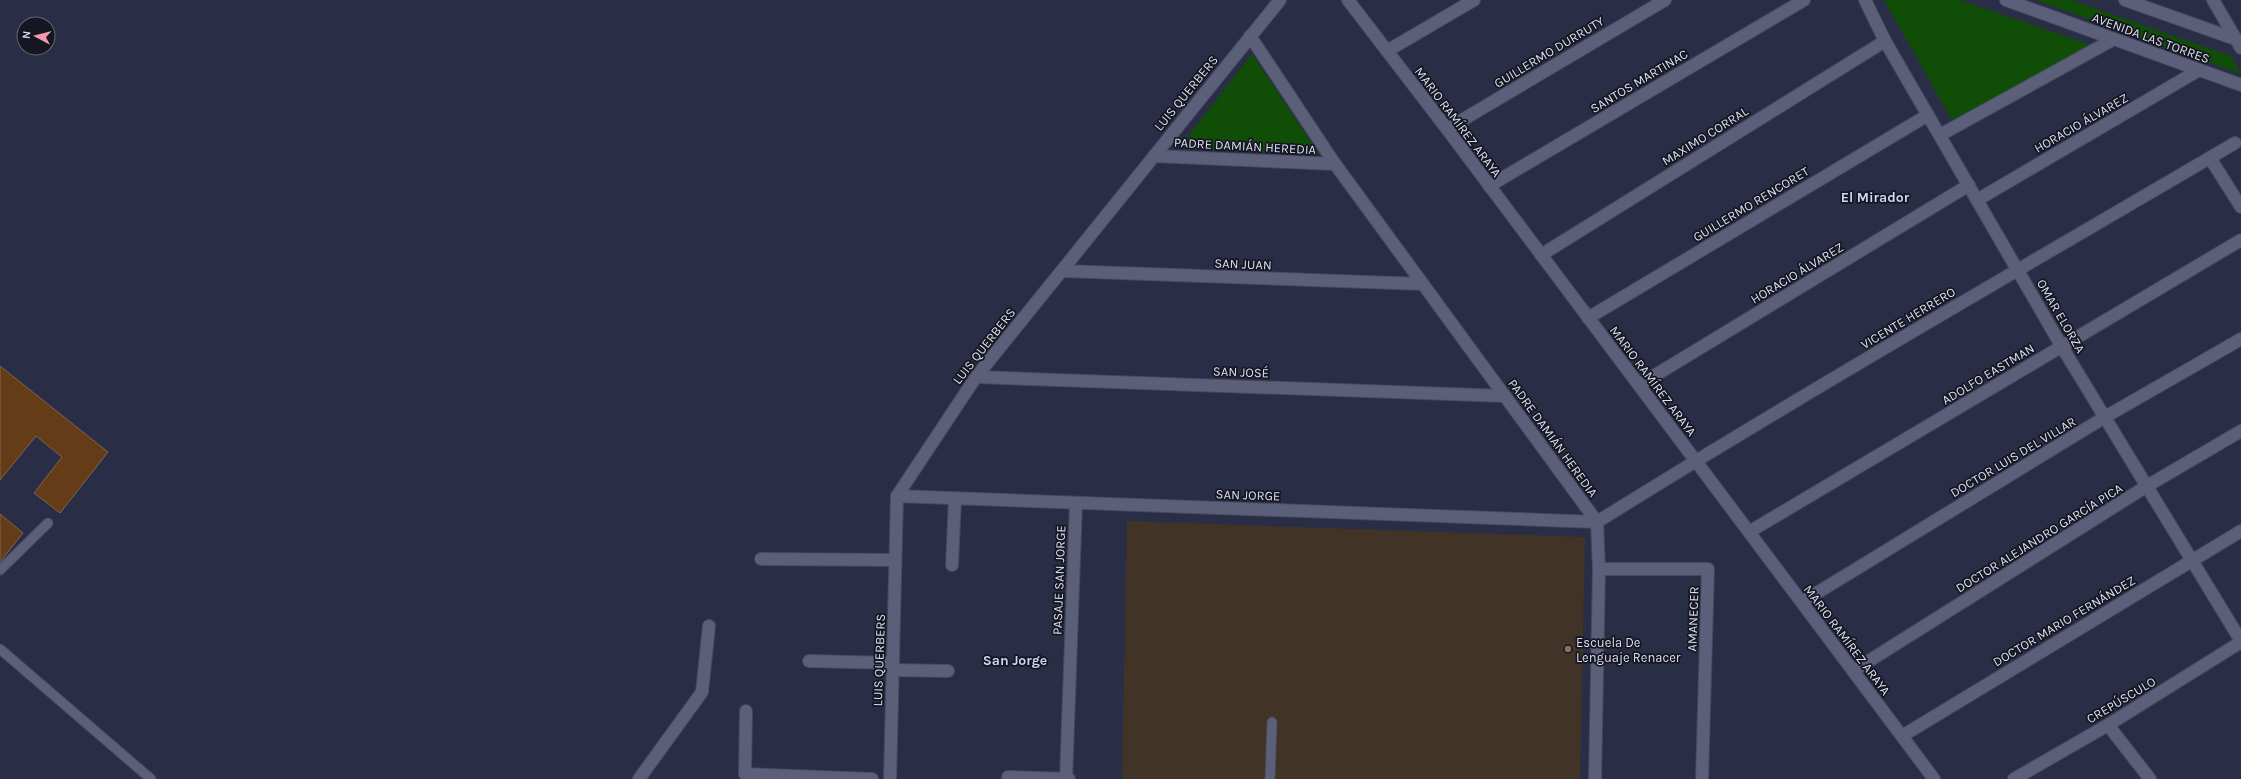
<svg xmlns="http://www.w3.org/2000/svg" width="2241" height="779" viewBox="0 0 2241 779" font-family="Karla,sans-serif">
	<rect width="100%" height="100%" fill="#292d45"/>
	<path fill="#413426" d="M1127 521 1585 537 1580 779H1122Z"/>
	<g fill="#104e08">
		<path d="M1884 0H1960L2091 45 1952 120Z"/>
		<path d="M2036 0H2071L2231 56 2241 74Z"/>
		<path d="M1252 54 1319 154 1179 148Z"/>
	</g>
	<g fill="#643c17" stroke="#7e6551">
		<path d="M0 366 108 452 60 513 34 493 62 457 36 436 0 480Z"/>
		<path d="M0 514 23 533 0 562Z"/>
	</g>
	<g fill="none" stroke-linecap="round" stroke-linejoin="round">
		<g stroke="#474a5e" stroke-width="11">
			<g id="service">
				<path d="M0 570 48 523"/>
				<path d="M0 649 151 779"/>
				<path d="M1270 779 1272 722"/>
			</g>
		</g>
		<g stroke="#474a5e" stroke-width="14">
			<g id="minor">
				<path d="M1348 0 1447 129 1934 779"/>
				<path d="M2213 0 2241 48"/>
				<path d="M1250 36 1335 164"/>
				<path d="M1387 51 1474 0"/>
				<path d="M1447 129 1665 0"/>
				<path d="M1940 135 2114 39"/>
				<path d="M1154 156 1335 164"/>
				<path d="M2210 158 2241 207"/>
				<path d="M1489 186 1804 0"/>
				<path d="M1977 200 2199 70"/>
				<path d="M1541 255 1885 41"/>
				<path d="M1063 271 1423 284"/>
				<path d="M1588 318 1928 115"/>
				<path d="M976 377 1505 396"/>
				<path d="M1639 385 1969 185"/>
				<path d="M897 496 1597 522C1807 391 2022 268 2235 143"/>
				<path d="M1749 532 2241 240"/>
				<path d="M761 559 895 560"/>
				<path d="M952 565 955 499"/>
				<path d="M1599 569H1708L1702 779"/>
				<path d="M1802 602 2105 417 2241 339"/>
				<path d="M809 661 893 663"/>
				<path d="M892 670 948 671"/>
				<path d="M1853 671 2147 486 2241 431"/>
				<path d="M746 711 745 774 872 779"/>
				<path d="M2108 725 2150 779"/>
				<path d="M1902 736 2241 531"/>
				<path d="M1008 777 1069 779"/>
				<path d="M639 779 702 692 709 626"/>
				<path d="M1066 779 1076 503"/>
				<path d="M2014 779 2108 725 2241 642"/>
			</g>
		</g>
		<g stroke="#474a5e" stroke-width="14">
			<g id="tertiary">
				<path d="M1865 0 1885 41 2062 347 2241 641"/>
				<path d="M2006 0 2241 85"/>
				<path d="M2125 0 2241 41"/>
				<path d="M1335 164 1597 522 1599 569 1595 779"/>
				<path d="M890 779 897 496 976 377 1280 0"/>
			</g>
		</g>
		<use href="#service" stroke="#5b5f7a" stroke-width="9"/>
		<use href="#minor" stroke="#5b5f7a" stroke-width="12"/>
		<use href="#tertiary" stroke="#5b5f7a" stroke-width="12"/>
	</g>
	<circle fill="#8d6e63" stroke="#151621" stroke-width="1.5" cx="1568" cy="649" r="4"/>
	<g text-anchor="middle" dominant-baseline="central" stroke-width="3.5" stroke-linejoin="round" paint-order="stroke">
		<g font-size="13" fill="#dcdfef" stroke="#151621">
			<text transform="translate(2151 38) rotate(20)">AVENIDA LAS TORRES</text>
			<text transform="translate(1549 52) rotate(-31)">GUILLERMO DURRUTY</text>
			<text transform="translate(1639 81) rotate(-31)">SANTOS MARTINAC</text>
			<text transform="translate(1186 93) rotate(-51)">LUIS QUERBERS</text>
			<text transform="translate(1458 122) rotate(53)">MARIO RAMÍREZ ARAYA</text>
			<text transform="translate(2081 123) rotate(-30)">HORACIO ÁLVAREZ</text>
			<text transform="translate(1705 136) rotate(-32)">MAXIMO CORRAL</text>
			<text transform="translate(1245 146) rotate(3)">PADRE DAMIÁN HEREDIA</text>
			<text transform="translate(1751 204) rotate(-31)">GUILLERMO RENCORET</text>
			<text transform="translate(1243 264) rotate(2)">SAN JUAN</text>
			<text transform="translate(1797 273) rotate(-31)">HORACIO ÁLVAREZ</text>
			<text transform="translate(2061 316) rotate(60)">OMAR ELORZA</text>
			<text transform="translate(1908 318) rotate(-31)">VICENTE HERRERO</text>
			<text transform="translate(984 346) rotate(-52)">LUIS QUERBERS</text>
			<text transform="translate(1241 372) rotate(2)">SAN JOSÉ</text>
			<text transform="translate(1988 374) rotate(-31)">ADOLFO EASTMAN</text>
			<text transform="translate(1653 381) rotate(53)">MARIO RAMÍREZ ARAYA</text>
			<text transform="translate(1553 438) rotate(54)">PADRE DAMIÁN HEREDIA</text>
			<text transform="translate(2013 457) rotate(-31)">DOCTOR LUIS DEL VILLAR</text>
			<text transform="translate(1248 495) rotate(2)">SAN JORGE</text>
			<text transform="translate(2039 538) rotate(-32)">DOCTOR ALEJANDRO GARCÍA PICA</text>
			<text transform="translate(1059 580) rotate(-88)">PASAJE SAN JORGE</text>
			<text transform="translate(1693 619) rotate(-88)">AMANECER</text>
			<text transform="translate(2064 621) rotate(-31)">DOCTOR MARIO FERNÁNDEZ</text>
			<text transform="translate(1847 640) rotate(53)">MARIO RAMÍREZ ARAYA</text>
			<text transform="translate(879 660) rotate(-88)">LUIS QUERBERS</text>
			<text transform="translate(2121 700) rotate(-31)">CREPÚSCULO</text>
		</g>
		<g font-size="13" fill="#dcdfef" stroke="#151621" text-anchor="start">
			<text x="1576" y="642">Escuela De<tspan x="1576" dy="15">Lenguaje Renacer</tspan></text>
		</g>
		<g font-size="14" font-weight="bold" fill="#d1d7f6" stroke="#151621">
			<text x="1875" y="197">El Mirador</text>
			<text x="1015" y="660">San Jorge</text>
		</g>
	</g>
	<g transform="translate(36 36) rotate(277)"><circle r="19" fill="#151621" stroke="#656673"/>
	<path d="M0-3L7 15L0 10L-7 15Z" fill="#f29ab0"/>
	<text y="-6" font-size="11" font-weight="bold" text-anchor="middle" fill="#dcdfef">N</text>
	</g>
</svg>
